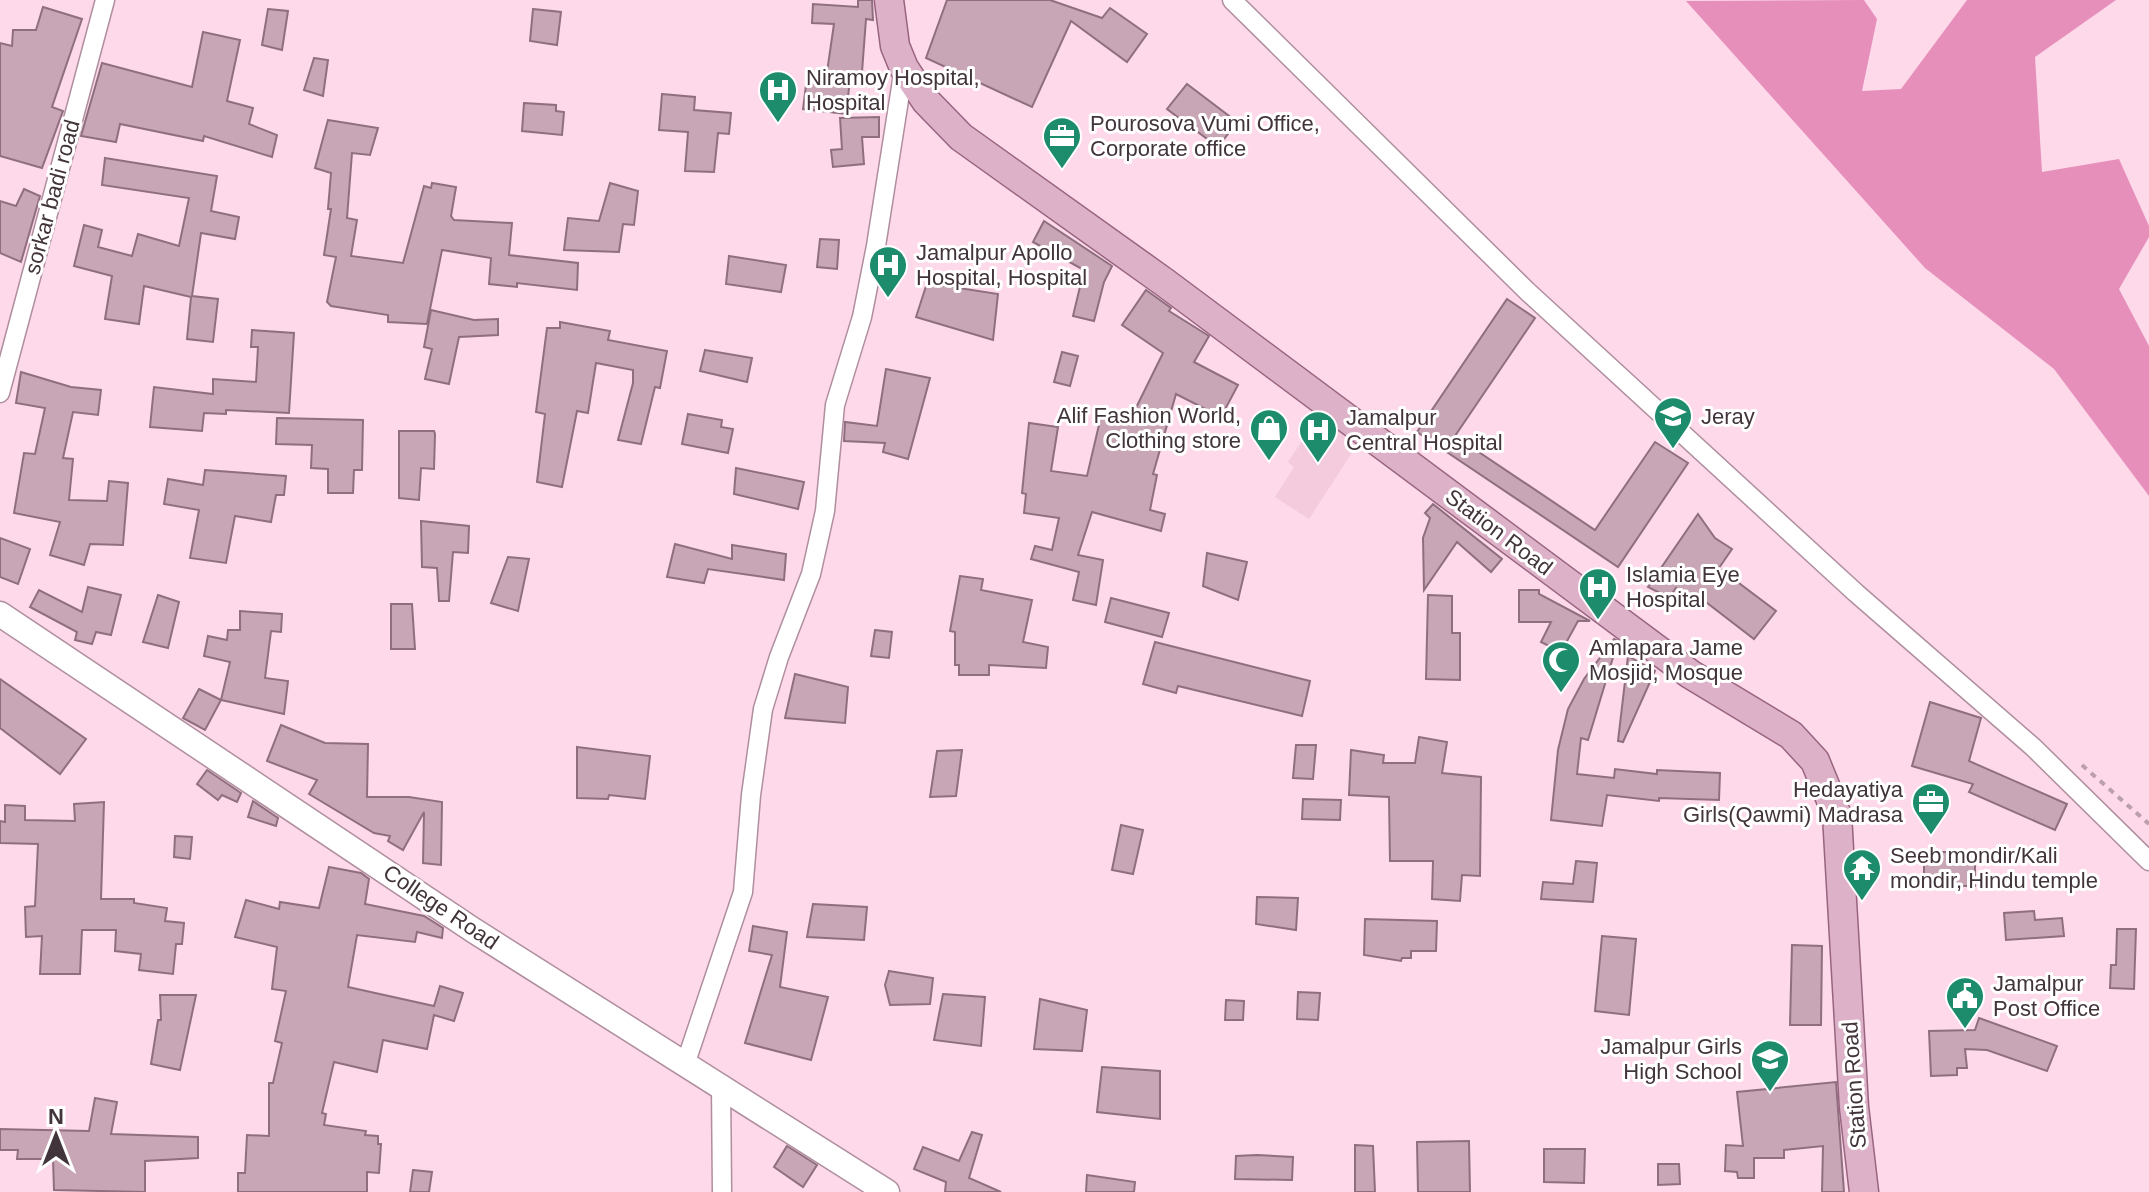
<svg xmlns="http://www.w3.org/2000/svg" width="2149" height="1192" viewBox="0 0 2149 1192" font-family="Arial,sans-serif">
	<rect width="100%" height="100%" fill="#fdd9ea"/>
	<path fill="#f4cadd" d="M1322 411 1362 437 1309 519 1275 497 1294 467 1288 462Z"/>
	<path fill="#e68fbb" d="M1864 0 1877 19 1862 91 1901 89 1967 0H2116L2035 57 2042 172 2119 159 2149 226V237L2119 289 2149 346V496L2054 369 1925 268 1686 1Z"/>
	<g fill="#c8a6b6" stroke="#8f6f7f" stroke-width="2">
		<path d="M858 0H872L873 20 866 19 862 72 851 71 846 114 803 109 807 77 826 79 834 24 812 23 813 4 858 7Z"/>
		<path d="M947 0H1050L1102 18 1110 8 1147 34 1127 62 1071 21 1032 107 926 58Z"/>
		<path d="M43 7 82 19 52 107 63 111 42 168 0 156V43L12 46 13 30H36Z"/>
		<path d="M268 9 288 11 282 50 262 45Z"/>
		<path d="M533 9 561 12 557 45 530 41Z"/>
		<path d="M203 32 240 40 227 101 253 108 249 124 277 135 272 157 204 136 203 141 120 124 116 142 81 136 102 63 192 87Z"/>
		<path d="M314 58 328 60 323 96 304 90Z"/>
		<path d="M1187 84 1237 122 1218 147 1167 109Z"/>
		<path d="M662 94 695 97 694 110 731 113 729 134 718 133 714 172 685 171 688 132 659 130Z"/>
		<path d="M524 103 556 105V111L564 112 562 135 522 131Z"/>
		<path d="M879 117V137H862L864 164 833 167 831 150 842 149 840 118Z"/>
		<path d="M328 120 378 128 370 155 352 153 347 218 357 220 351 256 403 263 424 186 431 188 432 183 456 187 451 216 454 220 512 223 509 255 578 263 577 290 517 283V287L489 284 491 258 442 250 427 324 388 322V315L331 306 327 302 336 257 324 255 331 209H328L331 173 315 168Z"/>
		<path d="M105 158 217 176 211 211 239 217 235 239 201 233 192 296 218 299 213 342 187 339 191 297 144 286 139 324 105 319 112 276 74 266 84 225 102 230 98 247 132 256 138 234 179 246 189 198 102 185Z"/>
		<path d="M610 183 638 191 634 225 623 224 619 252 564 250 568 218 599 221Z"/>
		<path d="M24 189 40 196 21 262 0 253V201L16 206Z"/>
		<path d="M1044 221 1112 266 1104 282 1094 321 1073 316 1084 270 1033 242Z"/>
		<path d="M820 239 839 240 837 269 817 267Z"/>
		<path d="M729 256 786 265 781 292 726 284Z"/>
		<path d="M927 283 998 294 993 340 916 317Z"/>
		<path d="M1146 290 1171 308 1169 311 1209 336 1194 362 1238 385 1221 417 1176 394 1153 474 1157 475 1150 510 1165 514 1161 531 1092 512 1078 555 1103 560 1096 605 1073 600 1079 572 1031 559 1035 546 1052 550 1059 518 1024 513 1026 494 1022 493 1029 423 1058 427 1051 471 1087 476 1102 412 1130 420 1163 353 1122 325Z"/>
		<path d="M1507 299 1535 318 1455 436 1595 530 1655 442 1688 463 1618 567 1417 432Z"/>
		<path d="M431 310 474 320 498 319V335L459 337 449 384 425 379 432 349 424 347Z"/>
		<path d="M560 322 610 331 608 340 667 351 660 388 655 387 641 444 618 440 633 383V370L596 363 588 413 577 411 562 487 537 482 545 414 536 412 547 328H560Z"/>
		<path d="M252 330 294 333 289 413 226 410V414L204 413 202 431 150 427 154 387 213 394V379L256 382 258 347H251Z"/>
		<path d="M705 350 752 358 747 382 700 371Z"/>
		<path d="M1062 352 1078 356 1070 386 1054 382Z"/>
		<path d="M886 369 930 378 908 459 883 452 885 443 844 441 845 422 877 426Z"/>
		<path d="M21 372 71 387 101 390 98 415 73 412 63 458 73 459 69 500 107 501 109 481 128 483 123 545 90 544 84 565 50 555 60 522 14 513 24 453 35 454 45 408 16 403Z"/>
		<path d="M688 414 722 420 721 427 733 429 728 453 682 444Z"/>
		<path d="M277 418 363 420 362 470H354L353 493H328V469L311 468 312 445 276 444Z"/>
		<path d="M399 431H434L435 434 434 469 421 468 419 500 399 498Z"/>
		<path d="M736 468 804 482 798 509 734 494Z"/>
		<path d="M205 470 286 476 284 495H276L271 522 235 516 226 563 190 558 199 510 164 504 168 479 203 485Z"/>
		<path d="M1433 504 1502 559 1491 572 1457 542 1424 590 1423 538 1430 518 1425 513Z"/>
		<path d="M1698 514 1715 538 1732 549 1719 568 1776 611 1754 639 1698 596 1695 601 1676 588 1669 598 1648 587Z"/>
		<path d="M421 521 469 526 468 553 453 552 449 601H439L437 568 422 567Z"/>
		<path d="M0 538 30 549 18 584 0 577Z"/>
		<path d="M675 544 732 559V545L786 554 784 580 708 569 704 583 667 577Z"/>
		<path d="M1207 553 1247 562 1238 600 1203 586Z"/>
		<path d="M508 557 529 559 518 611 491 603Z"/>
		<path d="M960 576 983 579 981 590 1032 600 1023 642 1048 647 1046 668 989 665V675H959V665H955V632L950 631Z"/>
		<path d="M88 587 121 595 111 635 96 632 92 644 75 640 77 632 30 607 39 590 82 612Z"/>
		<path d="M1519 590H1539V594L1590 621H1578L1561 652 1541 642 1551 622H1519Z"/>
		<path d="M158 595 179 602 168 648 143 642Z"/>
		<path d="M1428 595 1452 596V633H1460V680L1426 679Z"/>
		<path d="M1111 598 1169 613 1162 637 1105 622Z"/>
		<path d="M391 604H412L415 649H391Z"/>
		<path d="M240 611 282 614 281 632 271 631 265 678 288 681 284 714 221 700 230 662 204 656 208 636 227 640 228 630H240Z"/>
		<path d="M875 630 892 632 889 658 871 656Z"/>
		<path d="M1614 639 1618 641 1588 740 1581 738 1577 774 1614 778 1615 769 1657 774V770L1720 773 1719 800 1659 798V801L1607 795 1602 826 1551 820 1558 750 1568 709 1584 679Z"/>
		<path d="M1155 642 1310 681 1302 716 1178 686 1176 693 1143 684Z"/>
		<path d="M1628 656 1655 671 1623 742 1618 741Z"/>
		<path d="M795 674 848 687 845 723 785 718Z"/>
		<path d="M0 679 86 739 60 774 0 728Z"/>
		<path d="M199 689 221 700 205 730 183 718Z"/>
		<path d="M1930 702 1981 718 1969 761 2067 804 2055 830 1969 792 1973 784 1912 766Z"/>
		<path d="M281 725 325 743 368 744 367 797H409L442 802 441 865 423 863 424 812 403 850 388 841 390 836 374 833 309 794 317 780 267 761Z"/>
		<path d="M1419 737 1447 742 1442 773 1481 777 1480 876 1462 875 1460 901 1432 899 1433 861H1390L1389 797 1349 795 1351 750 1384 755 1383 763H1415Z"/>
		<path d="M1296 745H1316L1313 779 1293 778Z"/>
		<path d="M577 747 650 756 645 799 609 795 608 799 577 798Z"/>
		<path d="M962 750 956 796 930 797 937 751Z"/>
		<path d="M207 770 241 793 237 802 222 795 218 800 197 784Z"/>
		<path d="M1303 799 1341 800 1340 820 1302 819Z"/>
		<path d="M253 801 278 818 276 826 248 817Z"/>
		<path d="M104 802 101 899H134V903L167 908 165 921 184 923 182 944H176L173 974 139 970 141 954 115 951 116 930H82L80 974H40L42 936 26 937 25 907 35 906 38 844 0 843V821L5 822V805L25 806V820L75 821 74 804Z"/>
		<path d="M1121 825 1143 830 1133 874 1112 870Z"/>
		<path d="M175 836 192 837 190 859 174 857Z"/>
		<rect x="1924" y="852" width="51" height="34"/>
		<path d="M1576 861 1597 863 1593 902 1541 899 1543 882 1573 884Z"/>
		<path d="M329 867 361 873 369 879 365 904 424 916 443 928 442 938 417 932 415 942 357 935 348 987 434 1006 440 986 463 993 454 1021 434 1015 427 1049 383 1040 377 1072 334 1062 322 1113 326 1114 324 1125 366 1131 365 1135 378 1136V1144H381L379 1173 367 1172V1192H238V1173H245L247 1135 269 1136V1083H273L282 1043 275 1041 286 991 272 989 277 947 235 937 246 900 279 909 280 902 319 908Z"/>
		<path d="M1257 897 1298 898 1296 930 1256 924Z"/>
		<path d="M813 904 867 907 864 940 807 937Z"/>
		<path d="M2034 911 2035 920 2062 918 2064 936 2006 940 2004 913Z"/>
		<path d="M1365 919 1437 921 1436 951H1411V958H1402L1401 961 1364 955Z"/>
		<path d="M753 926 787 932 780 987 828 997 811 1060 745 1043 772 955 749 951Z"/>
		<path d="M2117 929H2136L2134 989 2110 988 2111 965H2116Z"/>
		<path d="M1602 936 1636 939 1629 1015 1595 1011Z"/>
		<path d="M1792 945 1822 946 1821 1025H1790Z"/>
		<path d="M889 971 933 978 930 1004 890 1005 885 985Z"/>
		<path d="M1298 992 1320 993 1318 1020 1297 1019Z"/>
		<path d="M943 994 985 997 981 1046 934 1040Z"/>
		<path d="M160 995H196L180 1070 151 1064 158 1020H161Z"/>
		<path d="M1040 999 1087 1010 1082 1051 1034 1049Z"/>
		<path d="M1226 1000 1244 1001 1243 1020H1225Z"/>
		<path d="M1979 1018 2057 1046 2047 1071 1987 1050 1965 1049 1967 1068H1957V1075L1931 1076 1929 1031 1975 1030Z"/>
		<path d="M1102 1067 1160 1071V1119L1097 1112Z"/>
		<path d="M1836 1082 1844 1192H1822L1823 1146 1784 1150V1158H1754V1178H1738L1737 1172 1725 1171 1726 1145 1743 1146 1737 1092Z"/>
		<path d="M95 1098 117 1102 111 1134 198 1137V1158L145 1161V1192L54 1190 53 1159H17L18 1150H0V1129L89 1131Z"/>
		<path d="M972 1132 982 1135 969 1178 1001 1192H945L946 1182 914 1169 923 1147 959 1161Z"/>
		<path d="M1469 1141 1470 1192H1418L1417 1142Z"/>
		<path d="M1355 1145 1373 1146 1375 1192H1355Z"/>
		<path d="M787 1146 817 1165 803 1187 774 1167Z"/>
		<path d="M1544 1149H1585L1584 1183 1544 1182Z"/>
		<path d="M1257 1155 1293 1157 1292 1180 1235 1179 1236 1156Z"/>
		<path d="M1658 1164H1679L1680 1184 1658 1185Z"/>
		<path d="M413 1170 432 1172 429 1192H410Z"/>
		<path d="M1087 1175 1135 1182 1134 1192H1086Z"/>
	</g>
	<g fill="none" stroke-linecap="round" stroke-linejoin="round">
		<g stroke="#af8e9e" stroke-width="21">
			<g id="minor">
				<path d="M1232 0 1528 292 1856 593 2033 747 2149 861"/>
				<path d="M0 393 105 0"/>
				<path d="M686 1062 743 892 751 795 763 709 779 657 811 574 825 511 835 405 862 317 876 246 904 68"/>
				<path d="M721 1084 722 1192"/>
			</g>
		</g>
		<g stroke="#af8e9e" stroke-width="27">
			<path id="secondary" d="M0 614 473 930 887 1192"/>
		</g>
		<g stroke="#98647f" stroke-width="31">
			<path id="primary" d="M889 0 895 46 904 68 926 101 961 137 1164 282 1690 674 1791 735 1815 761 1837 815 1854 1107 1864 1192"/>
		</g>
		<path stroke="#bc9fad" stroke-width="4" stroke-dasharray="6 6" stroke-linecap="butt" d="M2082 765 2149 824"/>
		<use href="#minor" stroke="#fff" stroke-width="18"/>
		<use href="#secondary" stroke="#fff" stroke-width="24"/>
		<use href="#primary" stroke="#ddb2c8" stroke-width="28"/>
	</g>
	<defs>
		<g id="hospital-pin" transform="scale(2)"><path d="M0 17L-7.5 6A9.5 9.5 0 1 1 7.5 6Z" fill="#1d8c6c" stroke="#fff"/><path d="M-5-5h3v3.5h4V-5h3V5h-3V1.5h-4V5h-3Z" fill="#fff"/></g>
		<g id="office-pin" transform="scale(2)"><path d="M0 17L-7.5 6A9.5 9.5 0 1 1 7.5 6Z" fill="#1d8c6c" stroke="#fff"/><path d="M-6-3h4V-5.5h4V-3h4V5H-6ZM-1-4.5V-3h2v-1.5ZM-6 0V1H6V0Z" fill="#fff"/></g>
		<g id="school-pin" transform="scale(2)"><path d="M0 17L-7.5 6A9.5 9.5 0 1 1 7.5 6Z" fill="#1d8c6c" stroke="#fff"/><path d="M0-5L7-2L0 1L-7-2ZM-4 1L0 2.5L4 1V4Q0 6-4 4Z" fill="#fff"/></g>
		<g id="shop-pin" transform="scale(2)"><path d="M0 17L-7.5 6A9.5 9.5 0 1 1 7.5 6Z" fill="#1d8c6c" stroke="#fff"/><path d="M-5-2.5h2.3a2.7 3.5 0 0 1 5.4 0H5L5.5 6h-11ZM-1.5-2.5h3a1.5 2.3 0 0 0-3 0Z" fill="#fff"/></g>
		<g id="mosque-pin" transform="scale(2)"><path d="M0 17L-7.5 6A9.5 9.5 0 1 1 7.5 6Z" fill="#1d8c6c" stroke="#fff"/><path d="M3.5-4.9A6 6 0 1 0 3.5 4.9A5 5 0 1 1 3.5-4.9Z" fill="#fff"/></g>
		<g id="temple-pin" transform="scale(2)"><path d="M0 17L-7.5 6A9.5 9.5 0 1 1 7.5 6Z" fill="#1d8c6c" stroke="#fff"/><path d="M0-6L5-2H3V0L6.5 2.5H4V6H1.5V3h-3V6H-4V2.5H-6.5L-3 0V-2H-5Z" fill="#fff"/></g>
		<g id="civic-pin" transform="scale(2)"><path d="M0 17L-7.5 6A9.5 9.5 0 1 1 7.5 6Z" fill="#1d8c6c" stroke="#fff"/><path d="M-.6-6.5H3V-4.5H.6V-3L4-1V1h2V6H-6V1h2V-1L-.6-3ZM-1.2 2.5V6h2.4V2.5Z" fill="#fff"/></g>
	</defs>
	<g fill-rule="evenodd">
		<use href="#hospital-pin" x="778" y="90"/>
		<use href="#office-pin" x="1062" y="136"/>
		<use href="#hospital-pin" x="888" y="265"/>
		<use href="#school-pin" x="1673" y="416"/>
		<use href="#shop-pin" x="1269" y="428"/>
		<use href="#hospital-pin" x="1318" y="430"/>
		<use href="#hospital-pin" x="1598" y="587"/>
		<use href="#mosque-pin" x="1561" y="660"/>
		<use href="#office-pin" x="1931" y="802"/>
		<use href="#temple-pin" x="1862" y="868"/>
		<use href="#civic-pin" x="1965" y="996"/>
		<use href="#school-pin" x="1770" y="1059"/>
	</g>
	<g text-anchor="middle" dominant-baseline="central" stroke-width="6" stroke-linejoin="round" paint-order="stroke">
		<g font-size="22" fill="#42343b" stroke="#fff" text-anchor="start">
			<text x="806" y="77">Niramoy Hospital,<tspan x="806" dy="25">Hospital</tspan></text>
			<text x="1090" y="123">Pourosova Vumi Office,<tspan x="1090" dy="25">Corporate office</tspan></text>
			<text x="916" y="252">Jamalpur Apollo<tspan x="916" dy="25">Hospital, Hospital</tspan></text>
			<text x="1241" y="415" text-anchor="end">Alif Fashion World,<tspan x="1241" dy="25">Clothing store</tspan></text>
			<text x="1701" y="416">Jeray</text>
			<text x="1346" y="417">Jamalpur<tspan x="1346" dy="25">Central Hospital</tspan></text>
			<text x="1626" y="574">Islamia Eye<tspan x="1626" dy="25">Hospital</tspan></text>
			<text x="1589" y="647">Amlapara Jame<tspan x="1589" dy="25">Mosjid, Mosque</tspan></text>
			<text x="1903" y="789" text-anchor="end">Hedayatiya<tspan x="1903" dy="25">Girls(Qawmi) Madrasa</tspan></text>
			<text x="1890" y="855">Seeb mondir/Kali<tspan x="1890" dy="25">mondir, Hindu temple</tspan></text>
			<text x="1993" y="983">Jamalpur<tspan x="1993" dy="25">Post Office</tspan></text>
			<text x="1742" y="1046" text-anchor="end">Jamalpur Girls<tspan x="1742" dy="25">High School</tspan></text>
		</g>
		<g font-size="22" fill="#42343b" stroke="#fff">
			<text transform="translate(52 197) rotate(-75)">sorkar badi road</text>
			<text transform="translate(1499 532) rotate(37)">Station Road</text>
			<text transform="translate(441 907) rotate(34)">College Road</text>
			<text transform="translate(1854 1085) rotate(-94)">Station Road</text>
		</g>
	</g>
	<g transform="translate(56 1136)" stroke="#ffffff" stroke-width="6" paint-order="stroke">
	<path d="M0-6L14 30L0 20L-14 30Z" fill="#42343b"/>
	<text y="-12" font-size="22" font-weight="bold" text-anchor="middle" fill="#42343b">N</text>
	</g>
</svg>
